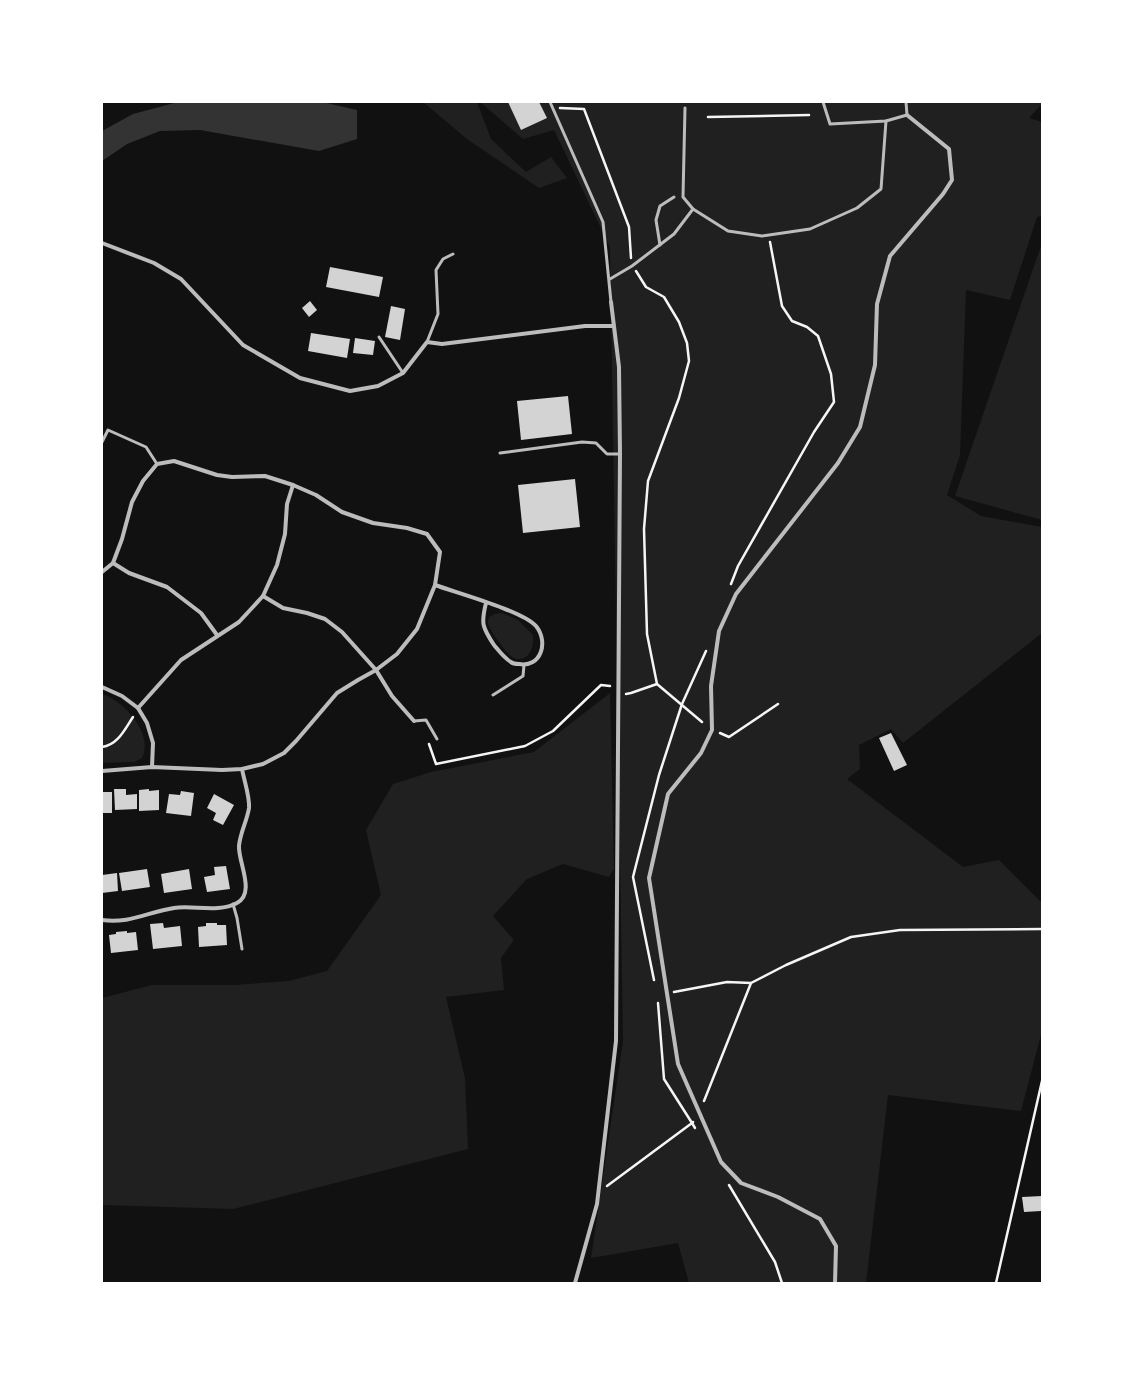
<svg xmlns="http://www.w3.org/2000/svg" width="1144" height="1385" viewBox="0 0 1144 1385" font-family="'Open Sans',sans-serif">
	<rect width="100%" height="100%" fill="#111"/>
	<g fill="#202020">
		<path d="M423 102H477L491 139 526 172 551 157 567 178 539 188 467 139Z"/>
		<path d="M480 102H1042V104L1029 118 1042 122V216L1037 217 1010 300 966 290 960 455 947 495 981 516 1042 527V633L903 743 891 729 859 745 860 769 847 779 963 867 999 860 1042 903V1031L1021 1111 888 1095 866 1283H689L678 1243 591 1258 623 1041 610 247 554 130 523 139Z"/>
		<path d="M1042 243V520L955 496Z"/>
		<path d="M502 613 518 620 533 635C535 648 527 665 512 657 506 653 492 633 489 626 487 623 488 620 489 617L495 614Z"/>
		<path d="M610 693 614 869 609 877 563 864 527 879 493 916 514 940 501 958 504 990 446 997 465 1078 468 1149 233 1209 102 1205V998L152 985H234L289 981 327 971 381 895 366 830 393 784 431 772 534 752Z"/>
		<path d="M102 694C124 701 154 734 142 758L134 762 102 763Z"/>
	</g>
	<path fill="#333" d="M178 102H322L357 110V139L319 151 200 130 160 131 127 144 102 161V131L133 114Z"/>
	<g fill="#d3d3d3">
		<path d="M508 102H539L547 118 521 130Z"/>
		<path d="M330 267 383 277 379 297 326 287Z"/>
		<path d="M310 301 317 310 309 317 302 308Z"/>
		<path d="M391 306 405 309 400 340 385 337Z"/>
		<path d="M311 333 350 339 347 358 308 351Z"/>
		<path d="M355 338 375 341 373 355 353 353Z"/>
		<path d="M568 396 572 434 521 440 517 401Z"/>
		<path d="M575 479 580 527 523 533 518 485Z"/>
		<path d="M891 733 907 765 894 771 879 738Z"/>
		<path d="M114 789H126V795L137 794V809L115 810Z"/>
		<path d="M149 789V791L159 790V810L139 811V790Z"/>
		<path d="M181 791 194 793 191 816 166 813 169 794 180 795Z"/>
		<rect x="102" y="792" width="10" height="21"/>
		<path d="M214 794 234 805 223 825 213 820 216 813 207 808Z"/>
		<path d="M226 866 230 889 207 892 204 877 215 875 214 867Z"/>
		<path d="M147 869 150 887 122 891 119 873Z"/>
		<path d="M189 869 192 889 164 893 161 874Z"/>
		<path d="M117 873 118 891 102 893V875Z"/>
		<path d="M163 923 164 928 180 926 182 946 153 949 150 924Z"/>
		<path d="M206 923H217V925H226L227 945 199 947 198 927 206 926Z"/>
		<path d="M127 931V933L136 932 138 950 111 953 109 935 116 934V932Z"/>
		<path d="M1042 1196 1041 1211 1024 1212 1022 1197Z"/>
	</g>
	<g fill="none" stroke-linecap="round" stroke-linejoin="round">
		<g stroke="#f5f5f5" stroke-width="2.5">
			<path d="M560 108 584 109 629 227 631 258"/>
			<path d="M708 117 809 115"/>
			<path d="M636 271 646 287 664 297 679 322 687 343 689 361 679 398 648 481 644 529 647 634 657 684 702 722"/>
			<path d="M731 584 738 566 814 432 834 402 831 374 818 336 807 327 792 321 782 306 770 242"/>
			<path d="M626 694 631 693 657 684"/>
			<path d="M720 733 729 737 778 704"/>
			<path d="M429 744 436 764 525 746 553 731 601 685 610 686"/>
			<path d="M102 747C118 745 125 729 133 717"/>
			<path d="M654 980 633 877 659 775 682 704 706 651"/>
			<path d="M674 992 727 982 751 983 786 965 851 937 900 930 1042 929"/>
			<path d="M658 1003 664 1079 692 1123 693 1122"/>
			<path d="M704 1101 751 983"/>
			<path d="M729 1185 775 1262 782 1283"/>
			<path d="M607 1186 692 1123 695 1128"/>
			<path d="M996 1283 1042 1081"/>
		</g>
		<g stroke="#bcbcbc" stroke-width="3">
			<path d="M550 102 603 222 611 302"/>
			<path d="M823 102 830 124 886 121 907 115 906 102"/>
			<path d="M685 108 683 197 693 209 728 231 762 236 810 229 857 208 881 189 886 121"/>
			<path d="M660 245 656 220 660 206 674 197"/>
			<path d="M610 279 632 266 674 234 693 209"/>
			<path d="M379 337 403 373"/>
			<path d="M427 342 438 314 436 270 443 259 453 254"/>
			<path d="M102 442 108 430 146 447 157 464"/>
			<path d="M500 453 582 442 596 443 607 454H620"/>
			<path d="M493 695 523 676 524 665"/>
			<path d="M414 721 426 720 437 739"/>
			<path d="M233 904 237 918 242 949"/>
		</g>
		<g stroke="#bcbcbc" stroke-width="4">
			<path d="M102 243 154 263 181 279 243 345 300 378 350 391 378 386 403 373 427 342 442 344 585 326H613"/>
			<path d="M113 563 129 573 167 587 201 613 217 635"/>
			<path d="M102 572 113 563 122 539 132 502 143 481 157 464 174 461 217 475 232 477 265 476 293 485 316 495 342 512 373 523 407 528 427 534 440 552 435 585 417 629 397 654 376 670 358 680 337 693 296 741 284 753 263 764 242 769 222 770 152 767 102 771"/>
			<path d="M435 585C457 593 523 611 536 626 549 642 541 668 519 664 516 664 513 664 511 662 504 658 499 651 494 645 482 627 481 623 486 603"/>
			<path d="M263 596 283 608 307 613 325 619 342 632 376 670 392 696 414 721"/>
			<path d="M102 687 122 696 138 708 147 723 153 743 152 767"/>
			<path d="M138 708 181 660 239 622 263 596 277 565 285 534 287 504 293 485"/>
			<path d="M102 920C129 924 148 912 174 908 192 905 219 913 237 903 256 893 238 862 239 846 240 833 247 821 249 808 250 797 244 780 242 769"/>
			<path d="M575 1283 597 1204 616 1041 620 454 619 367 611 302"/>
			<path d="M835 1283 836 1246 820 1219 778 1197 741 1183 721 1162 678 1064 649 878 668 794 701 753 712 730 711 686 719 631 736 594 838 463 860 427 875 365 877 304 890 256 943 194 952 180 949 149 907 115"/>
		</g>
	</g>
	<rect width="1144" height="1385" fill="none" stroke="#ffffff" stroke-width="206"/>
</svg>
